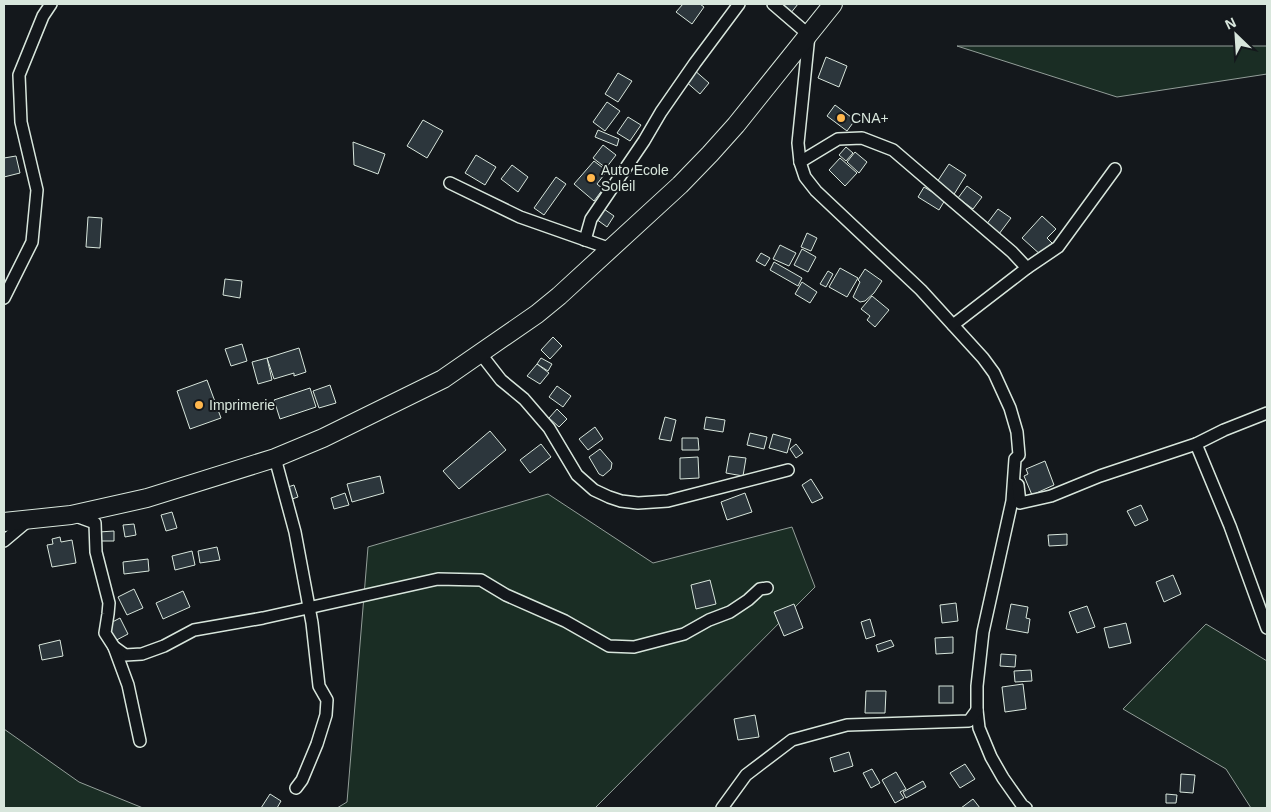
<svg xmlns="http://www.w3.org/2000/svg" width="1271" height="812" viewBox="0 0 1271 812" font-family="Helvetica,sans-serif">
	<rect width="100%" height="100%" fill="#14181c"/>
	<g fill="#1a2d24" stroke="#939e99">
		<path d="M957 46H1267V74L1117 97Z"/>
		<path d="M548 494 653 563 792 527 815 587 595 808H337L347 802 368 547Z"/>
		<path d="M1206 624 1267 661V808H1251L1226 769 1123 709Z"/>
		<path d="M4 729 79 782 143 808H4Z"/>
	</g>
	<g fill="#2c363c" stroke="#d8e6dc">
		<path d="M683 4H700L704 7 692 24 676 12Z"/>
		<path d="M778 4H798L790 14Z"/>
		<path d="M826 57 847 66 839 87 818 78Z"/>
		<path d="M693 69 709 83 700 94 684 80Z"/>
		<path d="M618 73 632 81 618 102 605 94Z"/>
		<path d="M607 102 620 111 605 131 593 122Z"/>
		<path d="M835 105 855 120 847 131 827 116Z"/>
		<path d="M628 117 641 125 630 141 617 133Z"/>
		<path d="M423 120 443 131 427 158 407 146Z"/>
		<path d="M598 130 619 139 617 146 595 137Z"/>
		<path d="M353 142 385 154 378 174 354 165Z"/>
		<path d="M603 145 616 155 606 168 593 158Z"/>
		<path d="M846 147 853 153 846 161 839 155Z"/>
		<path d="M855 152 867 162 859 173 847 162Z"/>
		<path d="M476 155 496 167 485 185 465 173Z"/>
		<path d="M16 156 20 173 4 177V158Z"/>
		<path d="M840 158 857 173 845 186 829 170Z"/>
		<path d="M594 161 607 171 597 184 603 189 594 201 574 184Z"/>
		<path d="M949 164 966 175 953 196 935 185Z"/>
		<path d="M512 165 528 177 518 192 501 179Z"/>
		<path d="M556 177 566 184 544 215 534 208Z"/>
		<path d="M967 186 982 197 973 209 958 198Z"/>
		<path d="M924 187 945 200 939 210 918 197Z"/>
		<path d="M604 209 614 216 607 227 596 219Z"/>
		<path d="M998 209 1011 218 999 234 986 225Z"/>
		<path d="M1042 216 1056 229 1047 238 1053 244 1042 256 1022 238Z"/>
		<path d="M88 217 102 218 100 248 86 247Z"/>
		<path d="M807 233 817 238 811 251 801 247Z"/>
		<path d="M780 245 796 253 789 266 773 259Z"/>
		<path d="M802 249 816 257 808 272 794 265Z"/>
		<path d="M761 253 770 258 765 266 756 261Z"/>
		<path d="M774 262 802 278 798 286 770 270Z"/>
		<path d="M840 268 858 278 847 297 829 287Z"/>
		<path d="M865 269 882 281 874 293 865 301 860 302 853 297 860 282 858 280Z"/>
		<path d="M828 271 833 274 826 287 820 284Z"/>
		<path d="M225 279 242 281 240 298 223 295Z"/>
		<path d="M802 282 817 292 810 303 795 294Z"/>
		<path d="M872 296 889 310 875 327 867 320 870 316 861 309Z"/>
		<path d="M553 337 562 346 550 359 541 350Z"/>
		<path d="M242 344 247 361 231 366 225 349Z"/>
		<path d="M299 348 306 372 294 376V373L274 379 267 358Z"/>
		<path d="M267 358 272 380 258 384 252 362Z"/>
		<path d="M541 358 552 364 548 371 537 364Z"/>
		<path d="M537 364 549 373 540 384 527 376Z"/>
		<path d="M207 380 221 418 190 429 177 391Z"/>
		<path d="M330 385 336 403 319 408 313 391Z"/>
		<path d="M557 386 571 396 563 407 549 397Z"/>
		<path d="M310 388 316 407 280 419 274 400Z"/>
		<path d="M557 409 567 419 559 427 549 418Z"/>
		<path d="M665 417 676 420 671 441 659 439Z"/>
		<path d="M706 417 725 420 723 432 704 429Z"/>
		<path d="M595 427 603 439 588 450 579 439Z"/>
		<path d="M490 431 506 450 459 489 443 471Z"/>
		<path d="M750 433 767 437 764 449 747 445Z"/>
		<path d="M773 434 791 439 787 453 769 448Z"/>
		<path d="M682 438H698L699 450H682Z"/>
		<path d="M541 444 551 457 530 473 520 460Z"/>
		<path d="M796 444 803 453 796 458 790 449Z"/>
		<path d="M600 449 612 463 611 469 603 476 599 474 589 457Z"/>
		<path d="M729 456 746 458 743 476 726 473Z"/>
		<path d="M698 457 699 478 680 479V458Z"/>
		<path d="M1045 461 1054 485 1032 495 1024 476 1028 474 1026 469Z"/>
		<path d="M380 476 384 493 352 502 347 484Z"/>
		<path d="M811 479 823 498 812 503 802 485Z"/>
		<path d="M294 485 298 497 289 500 285 488Z"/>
		<path d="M345 493 349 505 334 509 331 498Z"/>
		<path d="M745 493 752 512 727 520 721 502Z"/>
		<path d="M1141 505 1148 520 1135 526 1127 511Z"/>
		<path d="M172 512 177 528 166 531 161 515Z"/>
		<path d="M134 524 136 535 125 537 123 525Z"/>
		<path d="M114 531V541H99V532Z"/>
		<path d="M1067 534V545L1049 546 1048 535Z"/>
		<path d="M60 537 61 542 72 540 76 563 52 567 47 545 53 544 52 539Z"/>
		<path d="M217 547 220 560 200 563 198 551Z"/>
		<path d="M192 551 195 565 175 570 172 556Z"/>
		<path d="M148 559 149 571 124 574 123 562Z"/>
		<path d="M1173 575 1181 594 1164 602 1156 582Z"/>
		<path d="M710 580 716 604 696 609 691 585Z"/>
		<path d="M134 589 143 608 127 615 118 597Z"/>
		<path d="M183 591 190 607 163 619 156 603Z"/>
		<path d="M956 603 958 621 942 623 940 605Z"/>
		<path d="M794 604 803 628 784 636 774 612Z"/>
		<path d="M1011 604 1028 607 1026 618 1030 619 1028 633 1006 629Z"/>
		<path d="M1087 606 1095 627 1077 633 1069 612Z"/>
		<path d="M120 618 128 634 109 644 101 628Z"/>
		<path d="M870 619 875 636 866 639 861 622Z"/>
		<path d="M1126 623 1131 643 1109 648 1104 628Z"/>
		<path d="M953 637V653L936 654 935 638Z"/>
		<path d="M60 640 63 656 42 660 39 645Z"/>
		<path d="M891 640 894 646 878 652 876 645Z"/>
		<path d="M1001 654 1016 655 1015 667 1000 666Z"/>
		<path d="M1031 670 1032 681 1015 682 1014 671Z"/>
		<path d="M1023 684 1026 709 1005 712 1002 687Z"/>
		<rect x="939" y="686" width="14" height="17"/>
		<path d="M866 691H886L885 713H865Z"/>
		<path d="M755 715 759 737 738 740 734 719Z"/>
		<path d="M849 752 853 766 834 772 830 758Z"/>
		<path d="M965 764 975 779 960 788 950 773Z"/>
		<path d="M872 769 880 783 871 788 863 773Z"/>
		<path d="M896 772 906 789 900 792 904 798 895 803 882 780Z"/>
		<path d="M1181 774 1195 775 1193 793 1180 792Z"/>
		<path d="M923 781 926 787 906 798 903 792Z"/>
		<path d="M270 794 281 801 277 808H261Z"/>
		<path d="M1166 794 1177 795 1176 803H1166Z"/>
		<path d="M973 799 980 808H961Z"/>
	</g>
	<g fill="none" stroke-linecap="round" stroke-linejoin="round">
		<g stroke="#d8e6dc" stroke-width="14">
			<g id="minor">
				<path d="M773 4 809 35 798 143 800 162 805 177 816 191 921 290 983 358 994 373 1010 408 1017 432 1019 455 1015 459 1012 501 983 632 977 686V710L979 728 991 757 1003 778 1022 805 1026 808"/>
				<path d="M800 162 838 139 862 138 893 150 1012 252 1027 268"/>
				<path d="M450 183 520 217 611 249"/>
				<path d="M585 240 591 219 644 141 661 112 695 63 739 4"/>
				<path d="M4 298 32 242 37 190 21 122 19 75 43 16 51 4"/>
				<path d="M953 325 1027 268 1058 247 1115 169"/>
				<path d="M480 353 501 380 524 399 549 428 577 475 594 490 609 497 621 501 638 503 668 501 788 470"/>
				<path d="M1196 444 1230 526 1267 628"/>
				<path d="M275 458 295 532 312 623 319 686 327 700 326 715 317 744 302 780 296 788"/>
				<path d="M1018 485 1020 503 1051 496 1100 476 1196 444 1224 430 1267 413"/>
				<path d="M73 515 95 523 96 552 109 603 108 614 105 633 114 647 125 655 142 654 164 646 194 630 263 618 438 579 481 580 506 595 565 621 609 646 634 647 684 634 709 620 730 612 748 600 760 589 767 588"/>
				<path d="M4 541 29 520"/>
				<path d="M114 647 128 685 140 741"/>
				<path d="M722 808 746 775 792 740 847 725 969 721 977 710"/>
			</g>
		</g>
		<g stroke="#d8e6dc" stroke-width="20">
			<path id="highway" d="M4 522 71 515 147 498 275 458 323 438 443 379 537 314 559 296 680 185 710 154 736 125 833 4"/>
		</g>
		<use href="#minor" stroke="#14181c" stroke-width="11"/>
		<use href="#highway" stroke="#14181c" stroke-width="18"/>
	</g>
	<g fill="#ffb74d" stroke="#14181c" stroke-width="2">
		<circle cx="841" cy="118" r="5"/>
		<circle cx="591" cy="178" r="5"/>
		<circle cx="199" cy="405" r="5"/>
	</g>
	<g text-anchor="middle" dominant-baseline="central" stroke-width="4" stroke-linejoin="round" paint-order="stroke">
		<g font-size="14" fill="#d8e6dc" stroke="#14181c" text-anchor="start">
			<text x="851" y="118">CNA+</text>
			<text x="601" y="170">Auto Ecole<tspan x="601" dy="16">Soleil</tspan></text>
			<text x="209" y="405">Imprimerie</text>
		</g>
	</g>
	<rect width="1271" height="812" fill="none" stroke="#d8e6dc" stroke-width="10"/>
	<g transform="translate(1236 35) rotate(335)" stroke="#14181c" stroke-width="4" paint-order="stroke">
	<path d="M0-4L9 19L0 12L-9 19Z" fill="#d8e6dc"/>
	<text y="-8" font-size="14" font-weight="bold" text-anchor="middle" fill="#d8e6dc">N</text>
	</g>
</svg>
